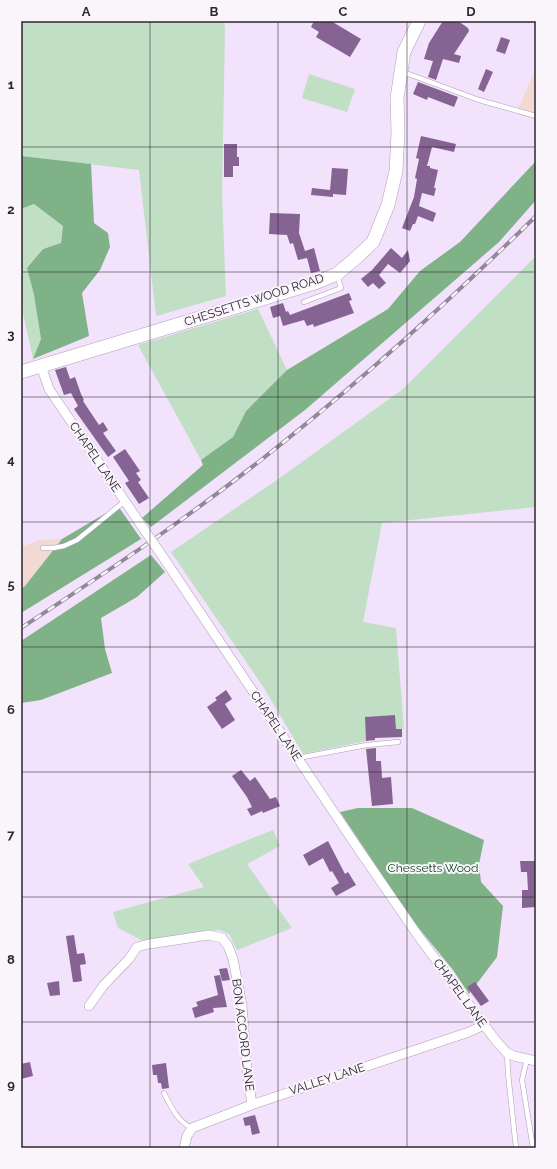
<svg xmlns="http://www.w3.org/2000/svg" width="557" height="1169" viewBox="0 0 557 1169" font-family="Raleway,sans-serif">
	<rect width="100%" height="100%" fill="#f3e2fb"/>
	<g fill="#f3d9d3">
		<path d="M536 67V120L516 114Z"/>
		<path d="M62 539 25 586 21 589V547L39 540Z"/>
	</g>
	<g fill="#c0dfc4">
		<path d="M21 21H224L225 29 222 195 226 296 156 316 139 170 21 156Z"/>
		<path d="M309 74 355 89 347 112 302 98Z"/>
		<path d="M34 204 63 226 61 243 43 249 27 268 34 295 41 339 33 359 21 304V209Z"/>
		<path d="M536 256V507L382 523 363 622 396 628 404 729H396L395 715 365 717 366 741 303 754 264 688 171 552 277 480 403 389Z"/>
		<path d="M258 309 287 370 246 411 233 437 201 460 138 345Z"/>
		<path d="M273 830 280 846 247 864 292 928 237 950 229 934 219 930 141 940 118 928 113 912 204 887 188 864Z"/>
	</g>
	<g fill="#7fb287">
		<path d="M21 156 91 164 94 223 108 233 110 247 100 270 82 293 89 336 33 359 41 339 34 295 27 268 43 249 61 243 63 226 34 204 21 209Z"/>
		<path d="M536 161V200L499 242 305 410 151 527 142 518 203 465 201 460 233 437 246 411 287 370 388 309 420 271 460 242Z"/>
		<path d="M118 506 141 539 21 613V589L25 586 62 539Z"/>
		<path d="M151 555 165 572 137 597 101 618 105 649 112 673 41 700 21 703V641Z"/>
		<path d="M358 808H412L484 840 479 864 481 882 503 906 497 957 469 994 453 970 413 921 340 812Z"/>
	</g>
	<g fill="#856393">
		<path d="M314 21H331L361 39 350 57 316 37 319 32 311 27Z"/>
		<path d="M443 21H458L468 28 469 31 454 54 461 56 459 63 443 59 436 80 428 77 433 61 424 59 429 43Z"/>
		<path d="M501 37 510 40 505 54 496 51Z"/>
		<path d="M486 69 493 72 484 92 478 89Z"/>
		<path d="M418 82 458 97 454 107 428 97 427 100 413 94Z"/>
		<path d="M421 136 456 144 454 152 432 147 427 166H430V168L438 170 434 188H436L434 196 422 193 419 206 436 213 433 222 418 216 415 224H413L410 231 402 228 414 197 417 179 415 178 419 159 416 158Z"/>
		<path d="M224 144H237V157H239V166H233V177H224Z"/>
		<path d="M332 168 348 169 346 195 333 194V197L311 195 312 188 330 190Z"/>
		<path d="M270 213 300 214 299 233 305 251 314 248 320 271 311 273 307 258 298 260 293 243 290 244 287 235 269 234Z"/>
		<path d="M391 248 402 258 408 250 410 261 400 273 388 264 379 275 386 283 379 289 373 283 368 287 361 279 372 270Z"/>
		<path d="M349 293 352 300 349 301 354 313 314 327 313 324 307 326 304 320 283 326 280 316 273 318 270 307 283 303 286 312 288 311 290 315Z"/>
		<path d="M66 367 70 379 75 377 81 394 84 400 83 401 99 425 103 422 108 430 103 433 116 451 108 457 74 409 78 406 71 393 64 395 55 370Z"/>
		<path d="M125 449 140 471 136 473 141 480 138 482 149 498 139 504 125 483 129 481 113 457Z"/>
		<path d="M226 690 232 699 225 704 235 720 222 729 207 707 217 700 215 698Z"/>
		<path d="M395 715 396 729H402V737L375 738V740L366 741 365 717Z"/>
		<path d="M376 748V761H381L382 778 391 777 393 804 372 806 366 749Z"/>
		<path d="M241 770 250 781 255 777 270 799 276 797 280 806 263 813 262 811 251 816 247 809 252 807 247 797 232 776Z"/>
		<path d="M328 841 345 874 348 872 356 885 336 896 331 888 339 883 332 871 330 872 323 858 309 866 303 855Z"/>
		<path d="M520 861H536V907L522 908V890H528L527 872H521Z"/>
		<path d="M74 935 77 954 84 953 86 964 80 965 82 981 76 982H73L66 936Z"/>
		<path d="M227 968 230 980 222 981 219 969Z"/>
		<path d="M220 975 227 1007 213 1008 214 1012 195 1018 192 1008 198 1006 196 1002 218 995 214 976Z"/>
		<path d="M59 981 60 995 50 996 47 983Z"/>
		<path d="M475 982 489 1001 481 1006 467 987Z"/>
		<path d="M30 1062 33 1076 21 1079V1064Z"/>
		<path d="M166 1063 169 1088 162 1089 161 1083H158L157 1075H153L152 1065Z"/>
		<path d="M255 1115 260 1133 252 1135 250 1125 245 1126 243 1118Z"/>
	</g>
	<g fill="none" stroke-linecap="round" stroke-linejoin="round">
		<g stroke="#b19dba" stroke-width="5.5">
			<g id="lane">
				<path d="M403 72 479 100 536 116"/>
				<path d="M304 302 341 288 337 275"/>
				<path d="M43 548H53L64 546 77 540 125 501"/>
				<path d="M298 758 367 745 398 742"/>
				<path d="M507 1053 508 1073 516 1148"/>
				<path d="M527 1059 522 1080 533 1148"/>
				<path d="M164 1093C171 1107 177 1121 192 1128"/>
			</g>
		</g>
		<g stroke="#b19dba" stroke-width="10">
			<g id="street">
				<path d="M41 366 49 389 141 525"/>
				<path d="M163 557 359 850 419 937 484 1025 497 1042 507 1053 514 1056 536 1061"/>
				<path d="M89 1006 103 986 129 959 137 947 149 944 209 935 222 938 228 946 233 959 242 1005 247 1070 252 1104"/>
				<path d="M184 1148 187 1136 192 1128 254 1104 469 1032 484 1025"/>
			</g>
		</g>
		<g stroke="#b19dba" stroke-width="14">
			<path id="secondary" d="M21 372 315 283 337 274 356 258 373 242 388 205 396 171 398 132 397 98 404 52 419 21"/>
		</g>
		<use href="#lane" stroke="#fff" stroke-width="4.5"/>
		<use href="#street" stroke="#fff" stroke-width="9"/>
		<use href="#secondary" stroke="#fff" stroke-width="13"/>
		<g stroke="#94879a" stroke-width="4">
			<path id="rail" d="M21 628C74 593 127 559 178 522 306 431 424 326 536 216"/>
		</g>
		<use href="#rail" stroke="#f9f5fb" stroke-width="2.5" stroke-dasharray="8" stroke-linecap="butt"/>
		<g stroke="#b19dba" stroke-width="10" stroke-linecap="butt">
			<path id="street-bridge" d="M141 525 163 557"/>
		</g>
		<use href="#street-bridge" stroke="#fff" stroke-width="9"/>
	</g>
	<path fill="none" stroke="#2e2632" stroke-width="1" stroke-opacity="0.55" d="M150 21V1148M278 21V1148M407 21V1148M21 147H536M21 272H536M21 397H536M21 522H536M21 647H536M21 772H536M21 897H536M21 1022H536"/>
	<g text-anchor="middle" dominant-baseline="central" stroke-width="4" stroke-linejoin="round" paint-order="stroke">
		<g font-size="12" fill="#2e2632" stroke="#f9f5fb">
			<text transform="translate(254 300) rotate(-18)">CHESSETTS WOOD ROAD</text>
			<text transform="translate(95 457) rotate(56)">CHAPEL LANE</text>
			<text transform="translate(276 726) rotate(56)">CHAPEL LANE</text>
			<text transform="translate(460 993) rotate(54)">CHAPEL LANE</text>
			<text transform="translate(243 1035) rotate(83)">BON ACCORD LANE</text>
			<text transform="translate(327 1079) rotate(-18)">VALLEY LANE</text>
		</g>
		<g font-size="12" fill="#104920" stroke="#f9f5fb">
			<text x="433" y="868">Chessetts Wood</text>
		</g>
	</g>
	<rect width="557" height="1169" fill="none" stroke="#f9f5fb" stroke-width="44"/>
	<rect x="22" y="22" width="513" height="1125" fill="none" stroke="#2e2632" stroke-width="1.5"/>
	<g font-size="13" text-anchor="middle" font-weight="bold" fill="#2e2632">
		<text x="86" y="16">A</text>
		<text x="214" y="16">B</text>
		<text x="343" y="16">C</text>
		<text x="471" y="16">D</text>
		<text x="11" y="89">1</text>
		<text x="11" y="214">2</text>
		<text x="11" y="339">3</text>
		<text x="11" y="464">4</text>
		<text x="11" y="589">5</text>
		<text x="11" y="714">6</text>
		<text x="11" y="839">7</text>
		<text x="11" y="964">8</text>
		<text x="11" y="1089">9</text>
	</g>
</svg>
